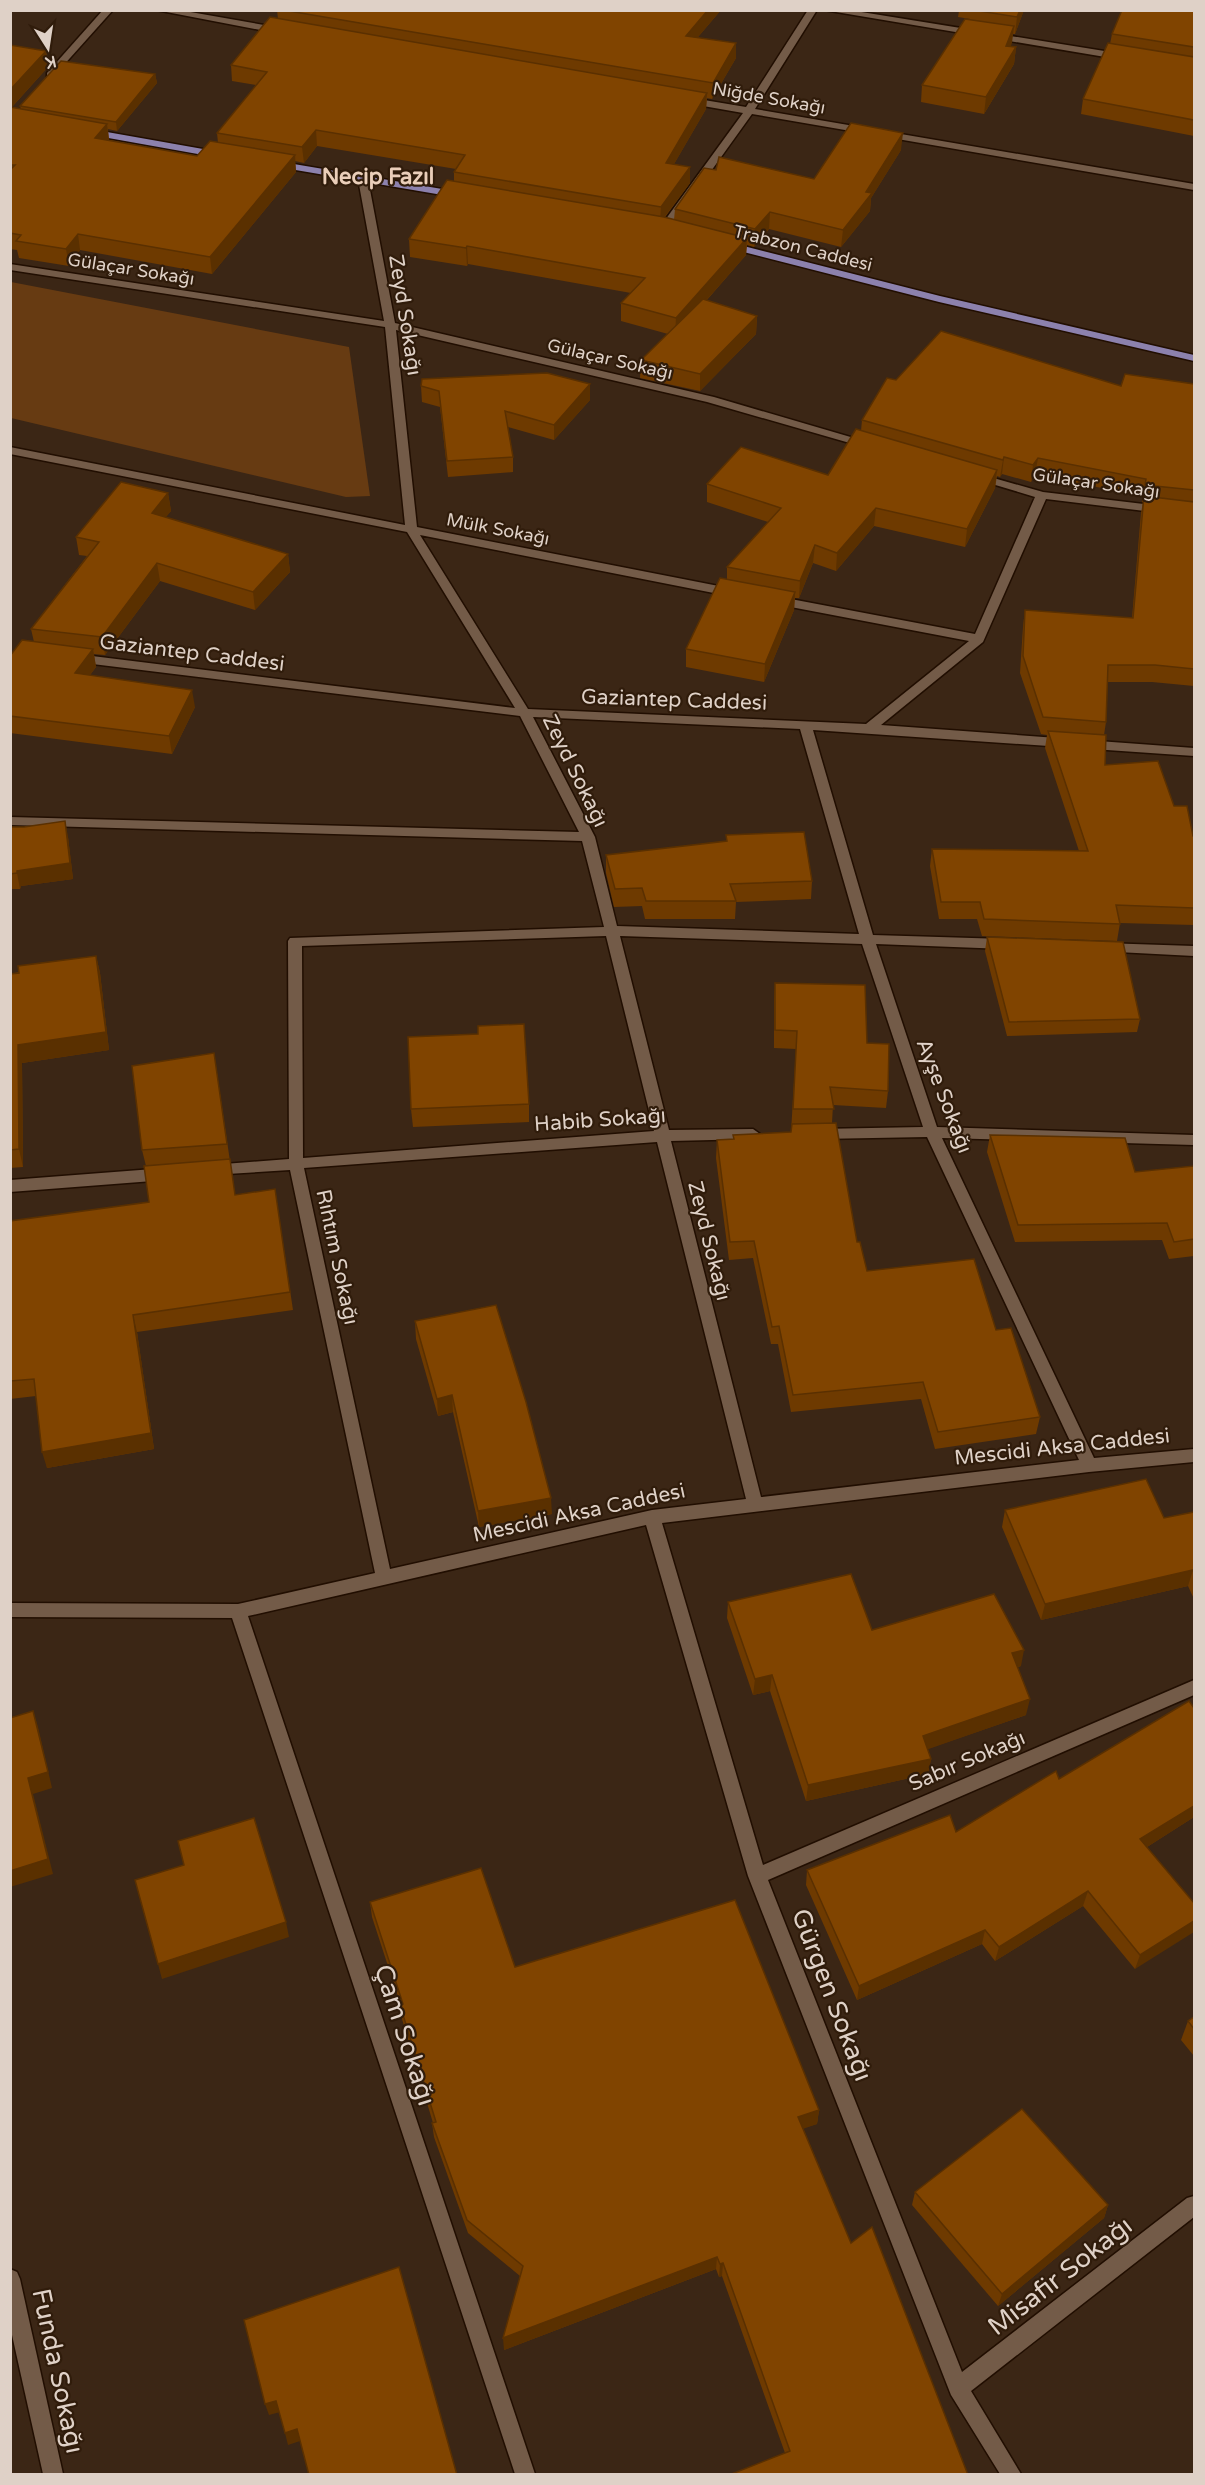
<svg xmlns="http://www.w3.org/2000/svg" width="1205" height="2485" viewBox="0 0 1205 2485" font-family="'Varela Round',sans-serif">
	<rect width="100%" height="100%" fill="#3b2615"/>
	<path fill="#673b12" d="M11 282 349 347 370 496 346 497 11 418Z"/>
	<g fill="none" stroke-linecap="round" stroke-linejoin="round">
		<g stroke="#210e01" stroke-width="3">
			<g id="minor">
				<path d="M103 10H113L53 77H47V73Z"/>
				<path d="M156 10H179L281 28 286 31 281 34Z"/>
				<path d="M808 10H817L755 109 1194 184V190L752 114 668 231H660V227L743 113 686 103 681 100 686 97 746 107Z"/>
				<path d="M824 10H849L1123 54 1128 57 1123 60Z"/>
				<path d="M363 176 368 179 395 323 714 397 871 443 873 445 867 448 707 402 396 330 417 527 734 589 740 593 734 597 420 535 528 709 866 724 969 641 775 604 771 603V597L775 596 975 634 1035 497 972 478V474L976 473 1043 492 1194 510V517L1046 499 983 642 881 725 1194 748V756L813 730 873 935 1005 939 1012 944 1005 949 876 944 937 1127 1194 1135V1145L942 1138 1094 1458 1194 1449V1462L1089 1472 662 1523 763 1865 1194 1680V1695L768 1880 962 2372 1187 2198 1194 2196V2217L971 2391 1021 2474H1000L951 2395 748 1876 646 1525 248 1616 535 2474H515L232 1618 10 1617V1603L238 1604 375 1573 290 1170 211 1175 206 1174 204 1170 206 1166 211 1165 289 1159 288 941 290 938 604 927 582 841 10 825V817L579 832 520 716 76 662 70 658 76 654 515 708 407 532 10 454V447L405 525 385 327 10 270V264L384 321 358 179ZM533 717 800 729 859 934 617 926 595 837ZM606 936 654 1131 303 1158 302 946ZM620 936 862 944 923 1127 819 1129 812 1134 819 1139 927 1137 1079 1460 761 1497 671 1141 753 1139 760 1134 753 1129 669 1130ZM657 1142 746 1499 652 1510 390 1569 304 1168Z"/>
				<path d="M1103 943 1194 946V956L1098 951 1096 948Z"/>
				<path d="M166 1168 171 1170 173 1174 171 1178 166 1180 10 1192V1180Z"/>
				<path d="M10 2269 17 2272 20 2279 63 2474H43L10 2326Z"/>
			</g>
		</g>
		<g stroke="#210e01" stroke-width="3">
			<g id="major">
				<path d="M90 129 220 152 225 155 220 158 86 134V130Z"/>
				<path d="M276 161 460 192 465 195 460 198 272 166V162Z"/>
				<path d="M728 242 940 296 1194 355V361L939 302 724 247 723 245Z"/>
			</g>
		</g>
		<use href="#minor" fill="#735b48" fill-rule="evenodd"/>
		<use href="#major" fill="#8c81ad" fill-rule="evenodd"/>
	</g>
	<g fill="#6e3a00">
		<path d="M277 10H721L698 37 736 58 712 99 707 98 706 109 674 164 690 167V183L665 217 674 220 675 209 716 170 814 179 901 150 871 198 870 211 841 247 769 229 754 247 747 245 746 255 706 301 757 316 756 334 700 391 640 378 641 360 668 334 621 321V303L631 293 468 264 467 266 410 257 409 239 454 182V172L456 169 317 146 304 163 295 161 296 172 212 274 80 250 69 266 19 258 17 250 10 249V45L46 51 48 67 12 107 21 109 20 106 155 74 157 83 117 131 108 129 109 140 197 156 218 143 217 133 256 85 232 81 231 65 278 19Z"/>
		<path d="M954 10H1024L1015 34H1013L1010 46 1016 47 1014 64 984 114 921 102 922 85 970 19 958 17 959 11Z"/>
		<path d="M1194 10V136L1081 114 1083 99 1110 44 1112 34Z"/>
		<path d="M896 380 1121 386 1194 384V686L1152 682H1107L1106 722 1104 735 1105 765 1174 806 1193 836H1194V925L1120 923 1117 941 982 936 977 919H939L930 866 932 849 1079 851 1045 748 1047 735 1041 734 1020 673 1023 627 1025 610 1132 618 1141 513 1143 502H1142L1143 496 1035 475 1031 482 1002 474 1000 477 997 476 995 488 965 547 874 526 836 571 813 563 799 598H795L794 610 764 682 686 667V649L727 579V567L768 522 707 502V484L828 475 861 431 862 420Z"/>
		<path d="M590 384V400L554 440 508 427 513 457V472L448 477 440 407 422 402 421 386Z"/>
		<path d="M168 493 171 511 165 517 288 554 290 572 255 610 160 581 105 655 94 654 96 667 90 675 195 707 172 754 10 733V656L34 642 31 629 87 556 79 555 76 537Z"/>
		<path d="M10 827 68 837 73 879 21 886 20 889H10Z"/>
		<path d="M726 835 812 881 811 899 736 902 735 919H645L642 906 614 907 606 873V855L726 841Z"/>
		<path d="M987 937 1140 1019 1137 1032 1007 1036 985 951Z"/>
		<path d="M96 956 100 973 109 1050 22 1063 23 1167 10 1168V974Z"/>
		<path d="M775 983 867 1043 888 1091 886 1108 833 1105 832 1123 857 1242 867 1271 996 1330 1040 1417 1036 1434 935 1449 921 1399 791 1412 778 1344H771L753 1258 729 1260 716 1158 717 1140 733 1139V1135L791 1132 796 1049 774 1048V1000Z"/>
		<path d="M478 1034 529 1104V1122L413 1127 411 1109Z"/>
		<path d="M214 1053 235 1195 275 1189 293 1310 137 1332 154 1449 47 1468 36 1396 10 1399V1221L149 1202 146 1166 142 1150Z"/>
		<path d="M990 1135 1135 1172 1194 1166V1256L1169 1259 1162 1240 1015 1242 987 1152Z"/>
		<path d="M415 1321 552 1514 479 1527 453 1412 438 1416 416 1339Z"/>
		<path d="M1005 1510 1164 1518 1194 1512V1599L1188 1586 1041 1620 1002 1527Z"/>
		<path d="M728 1602 872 1630 1021 1666 1018 1667 1026 1715 927 1749 931 1759 928 1774 806 1801 770 1691 753 1695 727 1618Z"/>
		<path d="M1194 1708V1817L1147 1847 1194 1903 1135 1969 1083 1906 995 1961 982 1944 857 2000 806 1885 807 1870 956 1832 1059 1779Z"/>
		<path d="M370 1902 515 1967 819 2110 817 2124 803 2128 851 2243 968 2475 785 2453 722 2276 719 2277 716 2269 504 2350 520 2276 468 2233 434 2137 432 2123H433L402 2019 401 2006 372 1917Z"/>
		<path d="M1194 2017V2056L1181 2040 1188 2021Z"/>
		<path d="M915 2192 1108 2205 1104 2218 998 2306 912 2205Z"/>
	</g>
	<g fill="#5a3000">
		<path d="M708 10H721L686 51V36Z"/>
		<path d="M1020 10H1024L1015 34 1017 17Z"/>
		<path d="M1014 26 1012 43 1004 62 1006 46Z"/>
		<path d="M736 43V58L712 99 713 83Z"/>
		<path d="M1016 47 1014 64 984 114 986 97Z"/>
		<path d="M46 51 48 67 10 109V90Z"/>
		<path d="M155 74 157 83 117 131 116 122Z"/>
		<path d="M707 93 706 109 666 178V163Z"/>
		<path d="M107 124 109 140 95 138Z"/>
		<path d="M316 130 317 146 304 163 302 147Z"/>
		<path d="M903 133 901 150 871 198 870 211 841 247 843 230Z"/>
		<path d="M295 155 296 172 212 274 210 257Z"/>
		<path d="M690 167V183L660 223 661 207Z"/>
		<path d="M770 212 769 229 754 247 755 229Z"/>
		<path d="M78 234 80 250 69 266 66 249Z"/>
		<path d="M747 238 746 255 675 336 676 318Z"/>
		<path d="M467 246 468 264 467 266 466 248Z"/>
		<path d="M757 316 756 334 700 391V374Z"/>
		<path d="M590 384V400L554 440V425Z"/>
		<path d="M1004 457 1002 474 1000 477 1003 460Z"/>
		<path d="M1038 458 1035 475 1031 482 1033 465Z"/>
		<path d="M997 470 995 488 965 547 967 529Z"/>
		<path d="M168 493 171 511 155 531 152 513Z"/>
		<path d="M876 508 874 526 836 571 837 553Z"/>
		<path d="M815 545 813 563 799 598 800 581Z"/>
		<path d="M288 554 290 572 255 610 253 592Z"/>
		<path d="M157 563 160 581 105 655 102 637Z"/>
		<path d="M795 592 794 610 764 682 765 664Z"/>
		<path d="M93 649 96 667 78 691 75 673Z"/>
		<path d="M192 690 195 707 172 754 169 736Z"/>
		<path d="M65 821 68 837 73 879 21 886 20 889 17 873V871Z"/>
		<path d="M96 956 100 973 109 1050 22 1063 23 1167 19 1149 18 1045Z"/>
		<path d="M133 1315 137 1332 154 1449 47 1468 42 1452Z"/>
		<path d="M452 1395 453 1412 438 1416 437 1399Z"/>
		<path d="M551 1498 552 1514 479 1527 478 1511Z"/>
		<path d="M1193 1570 1188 1586 1041 1620 1045 1604Z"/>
		<path d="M1024 1650 1021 1666 1009 1669 1012 1653Z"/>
		<path d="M772 1675 770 1691 753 1695 755 1679Z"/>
		<path d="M1030 1699 1026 1715 920 1752 923 1736Z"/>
		<path d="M33 1711 38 1727 52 1788 33 1794 53 1874 10 1887V1871L28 1778Z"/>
		<path d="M931 1759 928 1774 806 1801 808 1785Z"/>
		<path d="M1194 1806V1817L1136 1854 1140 1839Z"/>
		<path d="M1088 1891 1083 1906 995 1961 999 1947Z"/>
		<path d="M1194 1921V1932L1135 1969 1140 1955Z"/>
		<path d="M286 1922 289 1937 162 1979 158 1964Z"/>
		<path d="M985 1930 982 1944 857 2000 859 1986Z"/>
		<path d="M819 2110 817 2124 797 2131 798 2117Z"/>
		<path d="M1108 2205 1104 2218 998 2306 1002 2294Z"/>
		<path d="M717 2257 716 2269 504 2350 503 2338Z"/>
		<path d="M723 2263 722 2276 719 2277 720 2264Z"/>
		<path d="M276 2401 280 2412 269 2415 265 2404Z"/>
		<path d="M297 2429 300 2441 288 2445 285 2433Z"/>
	</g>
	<g fill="#804400" stroke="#5a3000" stroke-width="1.5">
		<path d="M283 10H708L686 36 736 43 713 83Z"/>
		<path d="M973 10H1020L1017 17Z"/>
		<path d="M1122 10H1194V47L1112 34Z"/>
		<path d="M270 17 707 93 666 163 690 167 661 207 454 172 465 155 316 130 302 147 217 133 267 72 231 65Z"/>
		<path d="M965 19 1014 26 1006 46 1016 47 986 97 922 85Z"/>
		<path d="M1108 43 1194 57V120L1083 99Z"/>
		<path d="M10 45 46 51 10 90Z"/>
		<path d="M61 61 155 74 116 122 20 106Z"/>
		<path d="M10 107 107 124 95 138 197 156 210 141 295 155 210 257 78 234 66 249 16 241 21 235 10 233V170L15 165H10Z"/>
		<path d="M851 123 903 133 866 192 872 193 843 230 770 212 755 229 675 209 704 168 716 170 719 157 814 179Z"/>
		<path d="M447 180 664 217 747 238 676 318 621 303 645 278 467 246 466 248 409 239Z"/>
		<path d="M703 299 757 316 700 374 641 360Z"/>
		<path d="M941 331 1121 386 1125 374 1194 384V490L1145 485 1146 479 1038 458 1033 465 1004 457 1003 460 862 420 887 378 896 380Z"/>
		<path d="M547 373 590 384 554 425 505 411 513 457 447 461 439 391 421 386 422 379Z"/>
		<path d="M856 429 997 470 967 529 876 508 837 553 815 545 800 581 727 567 781 508 707 484 741 447 828 475Z"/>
		<path d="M121 482 168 493 152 513 288 554 253 592 157 563 102 637 31 629 99 542 76 537Z"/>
		<path d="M1144 496 1194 502V669L1155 665H1108L1106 722 1043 717 1023 656 1025 610 1133 618Z"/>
		<path d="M720 578 795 592 765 664 686 649Z"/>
		<path d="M22 640 93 649 75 673 192 690 169 736 10 716V656Z"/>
		<path d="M1048 731 1106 735 1105 765 1158 761 1174 806H1187L1193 836H1194V908L1116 905 1120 924 984 919 980 902H941L932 849 1088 851Z"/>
		<path d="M65 821 70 863 17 871V873L10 874V827H24Z"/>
		<path d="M804 832 812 881 730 884 736 901H646L642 888 615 889 606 855 727 841 726 835Z"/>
		<path d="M987 937 1123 942 1140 1019 1009 1022Z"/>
		<path d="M96 956 106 1032 18 1045 19 1149 10 1150V974L19 973 18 966Z"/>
		<path d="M775 983 865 985 867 1043 889 1044 888 1091 830 1087 834 1109H793L797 1031 775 1030Z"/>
		<path d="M524 1024 529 1104 411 1109 408 1037 478 1034V1026Z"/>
		<path d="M214 1053 227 1144 142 1150 132 1066Z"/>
		<path d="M836 1123 857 1242H860L867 1271 974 1259 996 1330 1011 1328 1040 1417 938 1432 923 1382 793 1395 779 1326 772 1327 754 1241 730 1242 717 1140 734 1139 733 1135 791 1132 792 1124Z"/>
		<path d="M990 1135 1125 1138 1135 1172 1194 1166V1239L1174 1242 1167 1223 1018 1225Z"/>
		<path d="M230 1159 235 1195 275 1189 290 1292 133 1315 151 1433 42 1452 34 1379 10 1381V1221L149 1202 144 1166Z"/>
		<path d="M496 1305 526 1402 551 1498 478 1511 452 1395 437 1399 415 1321Z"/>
		<path d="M1146 1479 1164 1518 1194 1512V1573L1193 1570 1045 1604 1005 1510Z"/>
		<path d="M851 1574 872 1630 994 1594 1024 1650 1012 1653 1030 1699 923 1736 931 1759 808 1785 772 1675 755 1679 728 1602Z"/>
		<path d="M1189 1701 1194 1708V1806L1140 1839 1194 1903V1921L1140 1955 1088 1891 999 1947 985 1930 859 1986 807 1870 950 1815 956 1832 1056 1771 1059 1779Z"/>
		<path d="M33 1711 48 1772 28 1778 48 1859 10 1871V1718Z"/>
		<path d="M254 1818 286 1922 158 1964 135 1880 184 1865 178 1841Z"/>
		<path d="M481 1868 515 1967 735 1900 819 2110 798 2117 851 2243 872 2227 968 2475H729L790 2451 723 2263 720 2264 717 2257 503 2338 523 2266 467 2220 432 2123 436 2122 400 2005 403 2004 370 1902Z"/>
		<path d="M1194 2017V2029L1188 2021Z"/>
		<path d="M1022 2109 1108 2205 1002 2294 915 2192Z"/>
		<path d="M399 2267 457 2475H309L297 2429 285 2433 276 2401 265 2404 244 2320Z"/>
	</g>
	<g text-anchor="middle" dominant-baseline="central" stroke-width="4.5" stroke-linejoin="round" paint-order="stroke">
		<g font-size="18" fill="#dfd1c7" stroke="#301c0b">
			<text transform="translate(769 98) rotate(10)">Niğde Sokağı</text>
			<text transform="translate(803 248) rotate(14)">Trabzon Caddesi</text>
			<text transform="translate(131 269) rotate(9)">Gülaçar Sokağı</text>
			<text transform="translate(610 359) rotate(13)">Gülaçar Sokağı</text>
			<text transform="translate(1096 483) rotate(8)">Gülaçar Sokağı</text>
			<text transform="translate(498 529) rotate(11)">Mülk Sokağı</text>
		</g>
		<g font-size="21" fill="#dfd1c7" stroke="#301c0b">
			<text transform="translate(405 315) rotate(81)">Zeyd Sokağı</text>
			<text transform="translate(192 653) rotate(7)">Gaziantep Caddesi</text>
			<text transform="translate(674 700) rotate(2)">Gaziantep Caddesi</text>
			<text transform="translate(575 771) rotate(64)">Zeyd Sokağı</text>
			<text transform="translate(944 1096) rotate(69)">Ayşe Sokağı</text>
			<text transform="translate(600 1120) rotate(-4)">Habib Sokağı</text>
			<text transform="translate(709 1241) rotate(76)">Zeyd Sokağı</text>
			<text transform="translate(337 1257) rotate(78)">Rıhtım Sokağı</text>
			<text transform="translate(1062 1447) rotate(-6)">Mescidi Aksa Caddesi</text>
			<text transform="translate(579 1513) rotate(-12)">Mescidi Aksa Caddesi</text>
			<text transform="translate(967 1761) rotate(-23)">Sabır Sokağı</text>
		</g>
		<g font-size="22" font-weight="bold" fill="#eaceb9" stroke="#301c0b">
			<text x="378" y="177">Necip Fazıl</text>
		</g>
		<g font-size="26" fill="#dfd1c7" stroke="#301c0b">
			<text transform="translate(832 1995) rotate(69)">Gürgen Sokağı</text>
			<text transform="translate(405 2035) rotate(72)">Çam Sokağı</text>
			<text transform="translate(1060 2276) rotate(-38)">Misafir Sokağı</text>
			<text transform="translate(58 2371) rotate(78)">Funda Sokağı</text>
		</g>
	</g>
	<rect width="1205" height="2485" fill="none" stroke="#dfd1c7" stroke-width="24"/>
	<g transform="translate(48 48) rotate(168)" stroke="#301c0b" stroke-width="4.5" paint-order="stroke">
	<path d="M0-4.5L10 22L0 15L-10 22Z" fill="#dfd1c7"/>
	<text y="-9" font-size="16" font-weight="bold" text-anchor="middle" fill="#dfd1c7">K</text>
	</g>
</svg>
